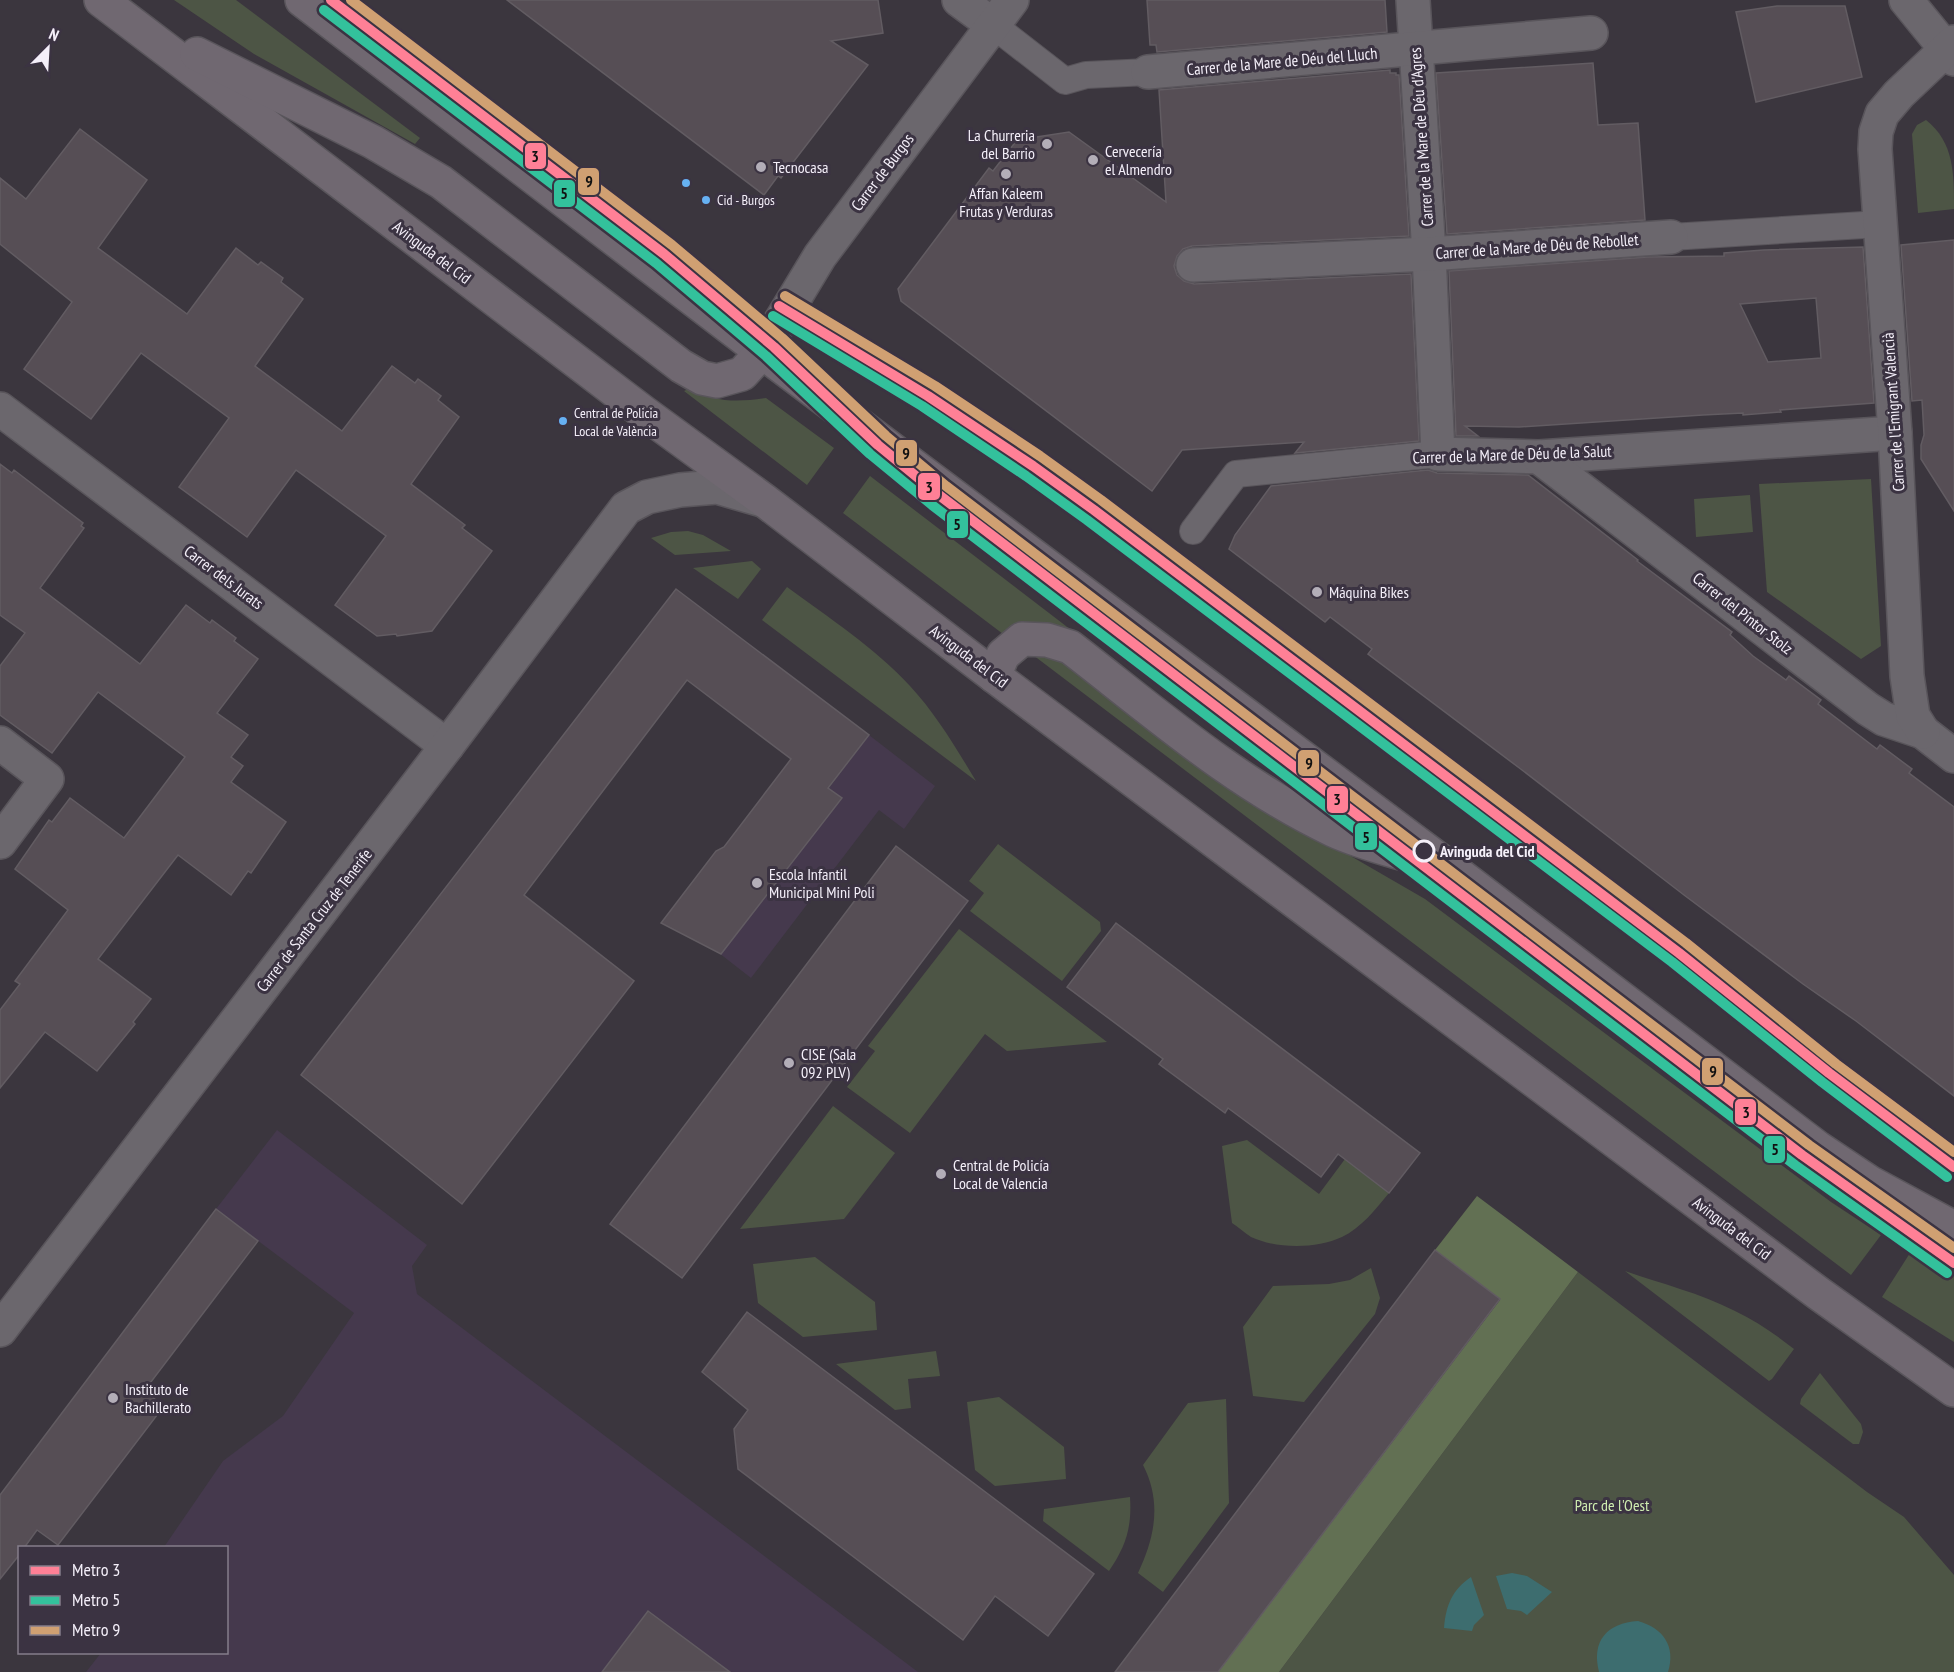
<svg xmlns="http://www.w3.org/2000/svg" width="1954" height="1672" viewBox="0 0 1954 1672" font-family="'PT Sans Narrow',sans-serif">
	<rect width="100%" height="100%" fill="#3b363e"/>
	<g fill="#45394d">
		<path d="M869 735 935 786 904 829 879 810 751 978 719 953 667 916 716 851 724 847 770 787 791 775 799 765 829 788Z"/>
		<path d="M277 1130 427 1245 412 1266 417 1294 918 1672H86L101 1653 226 1652V1548L164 1547 223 1461 283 1416 354 1313 216 1209Z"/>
	</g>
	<g fill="#4d5545">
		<path d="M174 0H236L420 138 415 144 254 54Z"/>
		<path d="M1926 120C1954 142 1954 173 1954 209L1918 213 1912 134 1917 125Z"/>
		<path d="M690 388C715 403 738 402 766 398L834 448 807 485 684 391Z"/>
		<path d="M870 476 1079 636 1007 637 843 513Z"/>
		<path d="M1871 479 1881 646 1861 659 1767 592 1759 484Z"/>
		<path d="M1750 495 1753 532 1696 537 1694 499Z"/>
		<path d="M688 531 703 535 731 551 675 555 651 538 671 532Z"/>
		<path d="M752 561 761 569 738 599 693 568Z"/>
		<path d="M787 587C829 618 874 647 910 686 936 714 956 748 976 781L762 620Z"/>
		<path d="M1044 650 1342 851 1425 899 1831 1202 1881 1235 1851 1275 1029 652Z"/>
		<path d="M998 844 1100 922 1101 931 1062 981 970 911 984 893 969 881Z"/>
		<path d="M959 929 1107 1042 1007 1051 985 1034 910 1133 847 1087 875 1051 868 1046Z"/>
		<path d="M833 1106 895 1153 844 1219 740 1229Z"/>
		<path d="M1247 1140 1319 1194 1345 1159 1389 1193C1376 1209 1361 1228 1342 1237 1316 1249 1277 1249 1251 1237 1245 1233 1238 1227 1232 1223L1222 1146Z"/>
		<path d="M1910 1253 1954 1273V1342L1882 1297Z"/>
		<path d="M815 1257 875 1302 877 1330 803 1337 758 1303 753 1264Z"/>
		<path d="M1371 1268 1380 1298 1375 1314 1304 1402 1253 1396 1243 1327 1273 1286 1329 1284 1350 1280Z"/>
		<path d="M1625 1271C1662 1284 1700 1293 1735 1311 1756 1321 1775 1334 1794 1349L1772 1379 1769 1381Z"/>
		<path d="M1578 1272 1867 1492 1904 1517 1954 1575V1672H1279Z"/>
		<path d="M936 1351 940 1376 908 1379 911 1408 895 1410 836 1364Z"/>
		<path d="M1820 1373 1861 1424 1863 1432 1859 1444H1853L1800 1404 1801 1399Z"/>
		<path d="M999 1397 1064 1447 1066 1479 995 1486 975 1470 967 1402Z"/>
		<path d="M1226 1399 1229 1503 1163 1592 1138 1573C1155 1537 1162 1502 1143 1465L1188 1403Z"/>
		<path d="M1130 1497C1132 1527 1126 1546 1109 1571L1043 1521 1044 1509Z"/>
	</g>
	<path fill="#627053" d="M1477 1196 1578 1272 1279 1672H1218L1500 1300 1435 1250Z"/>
	<g fill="#3d6d6f">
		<path d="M1512 1573 1527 1576 1552 1592 1527 1615 1521 1611 1507 1609 1496 1576Z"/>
		<path d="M1471 1577 1484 1615 1474 1625 1472 1631 1444 1628C1446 1605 1452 1590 1471 1577Z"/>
		<path d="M1638 1621C1663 1628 1676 1646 1668 1672H1599C1591 1641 1607 1623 1638 1621Z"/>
	</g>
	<g fill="#564e55" stroke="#625c62" stroke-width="1.5" fill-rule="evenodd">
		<path d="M507 0H878L883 33 831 41 868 65 781 178 778 176 764 195Z"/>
		<path d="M1147 0H1385L1387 32 1157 52 1156 45H1150Z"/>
		<path d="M1777 6H1845L1862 77 1756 102 1736 12Z"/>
		<path d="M1593 63 1598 125 1638 123 1645 220 1447 234 1436 73Z"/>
		<path d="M1390 70V73H1396V75H1399L1409 236 1192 246 1183 249 1177 256 1174 266 1177 275 1184 281 1194 284 1411 274 1419 441 1295 453 1304 442 1182 450 1152 491 901 301 898 289 989 168 993 171 1017 140 1069 132 1166 202 1159 90Z"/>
		<path d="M80 129 147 180 98 248 187 314 236 248 258 265 261 262 283 278 281 282 303 299 255 366 342 431 392 366 415 383 418 379 441 396 438 400 459 417 411 484 465 525 462 528 492 551 432 631 397 636 396 634 377 636 335 605 386 536 296 470 247 537 179 487 229 418 141 353 91 419 24 369 72 302 0 244V178L26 199Z"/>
		<path d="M1954 240V511L1921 459V445L1924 435 1922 400 1912 401 1901 245Z"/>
		<path d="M1863 247 1874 403 1780 410 1781 412 1743 415V413L1703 415 1519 427 1465 426 1478 436H1456L1449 271 1648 257 1724 256V253L1764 250ZM1816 298 1821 358 1768 362 1740 304Z"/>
		<path d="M0 464 12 473 14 470 83 523 81 526 84 528 40 588 140 664 186 605 210 623 212 620 236 638 234 641 258 659 217 713 248 735 231 757 243 766 231 782 286 822 251 873 248 871 231 895 178 855 98 959 151 999 133 1022 135 1024 97 1071 45 1032 0 1088V1010L20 984 15 981 68 910 15 869 49 820 52 822 70 798 124 838 185 757 98 692 52 753 0 715V666L25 633 0 615Z"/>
		<path d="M1428 470 1437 473 1528 475 1638 560 1637 561 1732 632 1730 635 1753 656 1786 680 1789 676 1821 700 1818 704 1877 749 1880 745 1912 769 1909 773 1954 807V1096L1856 1021 1803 984 1684 895 1522 770 1368 654 1372 649 1330 617 1325 622 1229 549 1235 535 1271 486Z"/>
		<path d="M676 589 869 735 828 788 842 798 721 954 661 923 716 851 724 847 791 759 687 680 524 895 634 981 462 1204 301 1075Z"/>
		<path d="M896 846 968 901 682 1278 610 1224Z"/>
		<path d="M1116 923 1420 1153 1389 1193 1338 1154 1321 1177 1228 1108 1225 1113 1159 1064 1163 1059 1067 987Z"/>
		<path d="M216 1209 258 1241 144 1391 164 1406 58 1545 37 1530 24 1548H20V1554L0 1579V1495Z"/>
		<path d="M1435 1250 1500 1299 1218 1672H1115Z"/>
		<path d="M747 1312 1094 1574 1048 1636 995 1596 963 1640 738 1469 734 1429 748 1410 702 1372Z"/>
		<path d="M648 1611 730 1672H602Z"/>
	</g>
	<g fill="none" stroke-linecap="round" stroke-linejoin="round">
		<g stroke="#59555b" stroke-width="28">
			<g id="pedestrian">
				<path d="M993 25 1065 81 1086 75 1148 72"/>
				<path d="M1671 237 1880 224"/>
				<path d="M1193 531 1236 474 1438 454"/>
			</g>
		</g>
		<g stroke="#59555b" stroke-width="36">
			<g id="minor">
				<path d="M959 0 993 25"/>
				<path d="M1413 0 1429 254 1438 454 1539 457 1895 433"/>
				<path d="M1906 0 1954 59"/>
				<path d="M1148 72 1591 33"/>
				<path d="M1193 265 1429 254 1671 237"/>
				<path d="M762 352 820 256 1012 0"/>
				<path d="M0 409 447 746"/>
				<path d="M1539 457 1868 709 1884 719 1923 732 1954 756"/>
				<path d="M1923 732 1913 716 1907 676 1895 433 1875 149 1876 132 1882 114 1899 94 1954 42"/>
				<path d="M0 743 47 779 0 842"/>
			</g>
		</g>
		<g stroke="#59555b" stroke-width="36">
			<path id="tertiary" d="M0 1330 447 746 626 508 647 497 680 490 717 487 762 500"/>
		</g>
		<g stroke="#59555b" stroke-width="36">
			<g id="primary">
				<path d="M101 0 643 412 765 501 994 676 1818 1293 1954 1390"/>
				<path d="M302 0 762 352 1470 883 1818 1148 1869 1182 1954 1228"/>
				<path d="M197 54 373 142 441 182 681 366 702 378 717 381 742 374 762 352"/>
				<path d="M994 676 1003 655 1022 639 1047 640 1070 647C1154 712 1236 784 1333 830 1363 844 1396 851 1428 861"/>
			</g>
		</g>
		<use href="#pedestrian" stroke="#6b676d" stroke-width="26"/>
		<use href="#minor" stroke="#6b676d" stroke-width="33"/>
		<use href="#tertiary" stroke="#6b676d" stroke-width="33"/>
		<use href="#primary" stroke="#706871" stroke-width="33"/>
		<g stroke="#3b3342" stroke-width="15">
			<g id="metro-1">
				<path d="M331 0 664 254 774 347 878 445 939 495 1802 1155 1954 1263"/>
				<path d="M779 306 928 396 1033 466 1094 510 1679 953 1829 1073 1954 1167"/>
			</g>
		</g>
		<g stroke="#3b3342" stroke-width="15">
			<g id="metro-2">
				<path d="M324 10 656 263 766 356 870 454 932 505 1795 1165 1947 1273"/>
				<path d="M773 316 922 406 1026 476 1087 520 1672 962 1822 1082 1947 1177"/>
			</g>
		</g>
		<g stroke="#3b3342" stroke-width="15">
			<g id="metro-3">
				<path d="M351 0 672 245 782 338 886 436 946 486 1809 1145 1954 1248"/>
				<path d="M785 296 935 386 1040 456 1101 500 1686 943 1836 1064 1954 1152"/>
			</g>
		</g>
		<use href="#metro-1" stroke="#ff8096" stroke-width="10"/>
		<use href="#metro-2" stroke="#33c19c" stroke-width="10"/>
		<use href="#metro-3" stroke="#d0a072" stroke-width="10"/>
	</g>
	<g fill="#b3aeb8" stroke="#3b3342" stroke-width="2">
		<circle cx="1047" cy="144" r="6"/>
		<circle cx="1093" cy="160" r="6"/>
		<circle cx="761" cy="167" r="6"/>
		<circle cx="1006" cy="174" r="6"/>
		<circle cx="1317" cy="592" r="6"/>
		<circle cx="757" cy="883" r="6"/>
		<circle cx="789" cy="1063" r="6"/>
		<circle cx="941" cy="1174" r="6"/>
		<circle cx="113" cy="1398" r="6"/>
	</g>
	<g fill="#66b1f2" stroke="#3b3342" stroke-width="2">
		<circle cx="686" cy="183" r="5"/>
		<circle cx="706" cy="200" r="5"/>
		<circle cx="563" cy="421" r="5"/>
	</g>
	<circle fill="#3b3342" stroke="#f4eff9" stroke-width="3" cx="1424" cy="851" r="10"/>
	<g text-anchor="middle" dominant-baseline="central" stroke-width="6" stroke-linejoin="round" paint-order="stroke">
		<g font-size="14" fill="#f4eff9" stroke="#3b3342" text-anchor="start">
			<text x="717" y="200">Cid - Burgos</text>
			<text x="574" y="413">Central de Policia<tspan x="574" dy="18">Local de València</tspan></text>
		</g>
		<g font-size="16" fill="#f4eff9" stroke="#3b3342">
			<text transform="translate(1282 61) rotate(-5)">Carrer de la Mare de Déu del Lluch</text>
			<text transform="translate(1421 137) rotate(-94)">Carrer de la Mare de Déu d'Agres</text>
			<text transform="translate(882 172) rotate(-53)">Carrer de Burgos</text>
			<text transform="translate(1537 246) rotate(-4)">Carrer de la Mare de Déu de Rebollet</text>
			<text transform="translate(432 252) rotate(37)">Avinguda del Cid</text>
			<text transform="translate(1893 412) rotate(-94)">Carrer de l'Emigrant Valencià</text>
			<text transform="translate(1512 454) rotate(-2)">Carrer de la Mare de Déu de la Salut</text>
			<text transform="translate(224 577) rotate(37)">Carrer dels Jurats</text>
			<text transform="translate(1743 613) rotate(38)">Carrer del Pintor Stolz</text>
			<text transform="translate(969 656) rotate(37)">Avinguda del Cid</text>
			<text transform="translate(314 920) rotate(-52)">Carrer de Santa Cruz de Tenerife</text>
			<text transform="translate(1732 1228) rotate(37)">Avinguda del Cid</text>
		</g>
		<g font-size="16" fill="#f4eff9" stroke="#3b3342" text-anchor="start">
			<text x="1035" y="135" text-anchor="end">La Churreria<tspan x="1035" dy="18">del Barrio</tspan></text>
			<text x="1105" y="151">Cervecería<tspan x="1105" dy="18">el Almendro</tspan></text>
			<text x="773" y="167">Tecnocasa</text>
			<text x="1006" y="193" text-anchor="middle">Affan Kaleem<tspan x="1006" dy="18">Frutas y Verduras</tspan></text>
			<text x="1329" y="592">Máquina Bikes</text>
			<text x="769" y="874">Escola Infantil<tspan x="769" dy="18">Municipal Mini Poli</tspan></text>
			<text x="801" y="1054">CISE (Sala<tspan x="801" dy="18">092 PLV)</tspan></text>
			<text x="953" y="1165">Central de Policía<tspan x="953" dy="18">Local de Valencia</tspan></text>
			<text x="125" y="1389">Instituto de<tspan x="125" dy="18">Bachillerato</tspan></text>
		</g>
		<g font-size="16" font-weight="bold" fill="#f4eff9" stroke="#3b3342" text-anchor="start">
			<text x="1440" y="851">Avinguda del Cid</text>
		</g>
		<g font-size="16" fill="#cfedb0" stroke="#3b3342">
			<text x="1612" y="1505">Parc de l'Oest</text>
		</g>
	</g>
	<g stroke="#3b3342" stroke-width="2">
		<rect x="524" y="142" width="23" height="28" rx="6" fill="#ff8096"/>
		<rect x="577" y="167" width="23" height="29" rx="6" fill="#d0a072"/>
		<rect x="553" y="179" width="23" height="29" rx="6" fill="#33c19c"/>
		<rect x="895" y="439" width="23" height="28" rx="6" fill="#d0a072"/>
		<rect x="917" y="472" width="24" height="29" rx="6" fill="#ff8096"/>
		<rect x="946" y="510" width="23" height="29" rx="6" fill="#33c19c"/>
		<rect x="1297" y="749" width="23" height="28" rx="6" fill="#d0a072"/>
		<rect x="1326" y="785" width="23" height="29" rx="6" fill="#ff8096"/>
		<rect x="1354" y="822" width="24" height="29" rx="6" fill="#33c19c"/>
		<rect x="1701" y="1057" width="23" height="29" rx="6" fill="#d0a072"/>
		<rect x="1734" y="1098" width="23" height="28" rx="6" fill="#ff8096"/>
		<rect x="1763" y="1135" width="23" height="29" rx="6" fill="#33c19c"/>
	</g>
	<g font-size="16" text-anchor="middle" font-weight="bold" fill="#111">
		<text x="535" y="162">3</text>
		<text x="589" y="187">9</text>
		<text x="564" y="199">5</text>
		<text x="906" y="459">9</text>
		<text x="929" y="493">3</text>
		<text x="957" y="530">5</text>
		<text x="1309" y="769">9</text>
		<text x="1337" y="805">3</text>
		<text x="1366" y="843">5</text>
		<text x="1713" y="1077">9</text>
		<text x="1746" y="1118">3</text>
		<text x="1775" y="1155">5</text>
	</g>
	<rect x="18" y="1546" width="210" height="108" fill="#3b3342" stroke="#857e8b" stroke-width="1.5"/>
	<rect x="30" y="1566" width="30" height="9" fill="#ff8096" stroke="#857e8b" stroke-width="1.5"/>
	<text x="72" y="1576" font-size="18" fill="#f4eff9">Metro 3</text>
	<rect x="30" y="1596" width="30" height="9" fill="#33c19c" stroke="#857e8b" stroke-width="1.5"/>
	<text x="72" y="1606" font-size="18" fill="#f4eff9">Metro 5</text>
	<rect x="30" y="1626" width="30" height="9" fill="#d0a072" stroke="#857e8b" stroke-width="1.5"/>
	<text x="72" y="1636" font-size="18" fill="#f4eff9">Metro 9</text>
	<g transform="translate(48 48) rotate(24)" stroke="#3b3342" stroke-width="4.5" paint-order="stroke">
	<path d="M0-4.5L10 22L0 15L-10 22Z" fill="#f4eff9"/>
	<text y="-9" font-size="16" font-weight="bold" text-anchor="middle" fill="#f4eff9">N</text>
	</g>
</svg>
